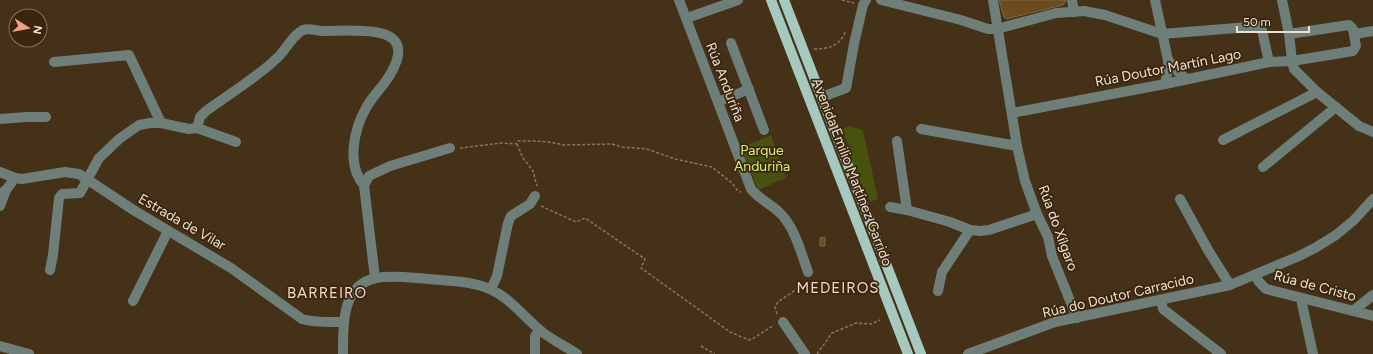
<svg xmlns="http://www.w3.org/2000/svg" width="1373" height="354" viewBox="0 0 1373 354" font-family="Figtree,sans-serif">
	<rect width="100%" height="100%" fill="#453018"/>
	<g fill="#46520d">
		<path d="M850 126 863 130 878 199 870 202 866 191H864L850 156 852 155 842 129Z"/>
		<path d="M771 135 786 178 758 190 741 148Z"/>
	</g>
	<g fill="#6d4b1d" stroke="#7d664c">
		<path d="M999 0H1066V1L1063 5 1006 19 1004 17Z"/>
		<path d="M825 237V246H820V238Z"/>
	</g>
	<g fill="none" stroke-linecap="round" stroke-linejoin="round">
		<g stroke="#897763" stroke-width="1.5" stroke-dasharray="3 2" stroke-linecap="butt">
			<path d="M842 0 854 3"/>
			<path d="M814 49C830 49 839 46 846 31"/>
			<path d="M517 144 523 158 533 171 537 186"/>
			<path d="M460 148 502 143 517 144 518 141C534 141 549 141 563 145L612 144 622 147 647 149 675 159 712 167 732 183 738 191 741 192"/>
			<path d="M541 206 576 222 585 218 645 259 641 268 730 332 749 340 754 338 774 325"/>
			<path d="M777 314 775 307 778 302 807 282"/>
			<path d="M701 346 715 354"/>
			<path d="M817 354 832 333 856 323 871 324 880 320"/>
		</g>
		<g stroke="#6e7f7a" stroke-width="10">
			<path d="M679 0 751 189C760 200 773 205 782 215 796 231 801 253 808 272"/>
			<path d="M881 0 961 20 988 29H997L1056 13 1084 11 1105 15 1162 34 1261 26 1269 62"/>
			<path d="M993 0 1017 146 1025 181 1037 214 1048 237 1052 256 1077 318"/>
			<path d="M1072 0 1074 12"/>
			<path d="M1155 0 1168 60V70L1165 84"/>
			<path d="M1282 0 1289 34 1292 61 1353 51 1356 46 1353 29 1349 25 1289 34"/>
			<path d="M687 18 738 0"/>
			<path d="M1355 34 1373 31"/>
			<path d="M731 43 764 130"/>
			<path d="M1168 60 1180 74 1187 79"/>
			<path d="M54 62 129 55 161 123 189 129 197 128 200 117 206 111C229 94 255 79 276 59 286 51 291 36 303 30 309 28 314 30 321 31 335 31 349 30 363 31 394 32 408 43 391 73 384 86 373 95 366 108 354 129 346 165 364 185"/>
			<path d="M822 97 846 88 854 44 863 5 866 0"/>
			<path d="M718 102 749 89"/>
			<path d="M1012 113 1165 84 1269 62 1292 61 1294 69 1317 92 1359 126 1373 132"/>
			<path d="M0 119 27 117H46"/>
			<path d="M197 128 236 142"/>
			<path d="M921 129 1017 146"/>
			<path d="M1223 140 1317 92"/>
			<path d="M897 141 907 210 950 222 970 230 980 231 989 230 1037 214"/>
			<path d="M1263 167 1336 107"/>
			<path d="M0 172 15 178 22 179 65 172 79 174 135 211 231 268 302 319C316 323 330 322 344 322"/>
			<path d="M0 194 6 190 15 178"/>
			<path d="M1180 199 1208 250 1230 285"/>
			<path d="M0 206 6 190"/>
			<path d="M890 207 907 210"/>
			<path d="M50 270 53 255 59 198 62 194 80 193 99 158 119 139 139 125 150 123H161"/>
			<path d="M1255 275 1259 282 1266 289 1373 316"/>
			<path d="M375 278 364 185 369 176 390 166 450 148"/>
			<path d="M491 289 497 276 508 223 511 216 530 204 535 196"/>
			<path d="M938 291 942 272 970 230"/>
			<path d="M1301 299 1313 354"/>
			<path d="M1161 300 1163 309 1221 354"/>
			<path d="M133 301 168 231"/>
			<path d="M1353 311 1373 295"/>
			<path d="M783 322 805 354"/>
			<path d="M0 346 29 354"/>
			<path d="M343 354C343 326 341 284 377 278 393 275 412 278 429 279 449 281 473 281 492 290 511 299 524 317 541 331 552 340 565 346 577 354"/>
			<path d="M535 354V336L540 330"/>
			<path d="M968 354 1055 322 1230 285 1297 257 1315 248 1336 235 1354 220 1373 199"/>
		</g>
		<g stroke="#a5c9be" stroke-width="10">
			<path d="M771 0 908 354"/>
			<path d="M784 0 921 354"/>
		</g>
	</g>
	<g text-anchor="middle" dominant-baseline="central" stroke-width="3.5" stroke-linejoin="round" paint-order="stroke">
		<g font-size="14" fill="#eee1d3" stroke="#3a260d">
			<text transform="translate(1168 68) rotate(-11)">Rúa Doutor Martín Lago</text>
			<text transform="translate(725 82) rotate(69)">Rúa Anduriña</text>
			<text transform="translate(852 172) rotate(69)">Avenida Emilio Martínez Garrido</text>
			<text transform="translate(182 222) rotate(30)">Estrada de Vilar</text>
			<text transform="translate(1058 228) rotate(70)">Rúa do Xílgaro</text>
			<text transform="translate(1315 286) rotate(15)">Rúa de Cristo</text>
			<text transform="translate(1118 296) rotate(-13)">Rúa do Doutor Carracido</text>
		</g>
		<g font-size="14" fill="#d6f270" stroke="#3a260d">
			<text x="762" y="150">Parque<tspan x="762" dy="16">Anduriña</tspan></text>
		</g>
		<g font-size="15" letter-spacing="1" fill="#f7d6ca" stroke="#3a260d">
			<text x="838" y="288">MEDEIROS</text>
			<text x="327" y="293">BARREIRO</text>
		</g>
	</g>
	<g transform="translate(28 28) rotate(101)"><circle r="19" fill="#3a260d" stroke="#82715c"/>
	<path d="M0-3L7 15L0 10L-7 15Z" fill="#f3a081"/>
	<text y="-6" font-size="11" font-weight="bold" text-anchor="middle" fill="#eee1d3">N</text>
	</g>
	<path d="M1237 26v6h72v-6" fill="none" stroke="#eee1d3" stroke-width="2"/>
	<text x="1243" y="26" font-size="12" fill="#eee1d3" stroke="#3a260d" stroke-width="3" paint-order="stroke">50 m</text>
</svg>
